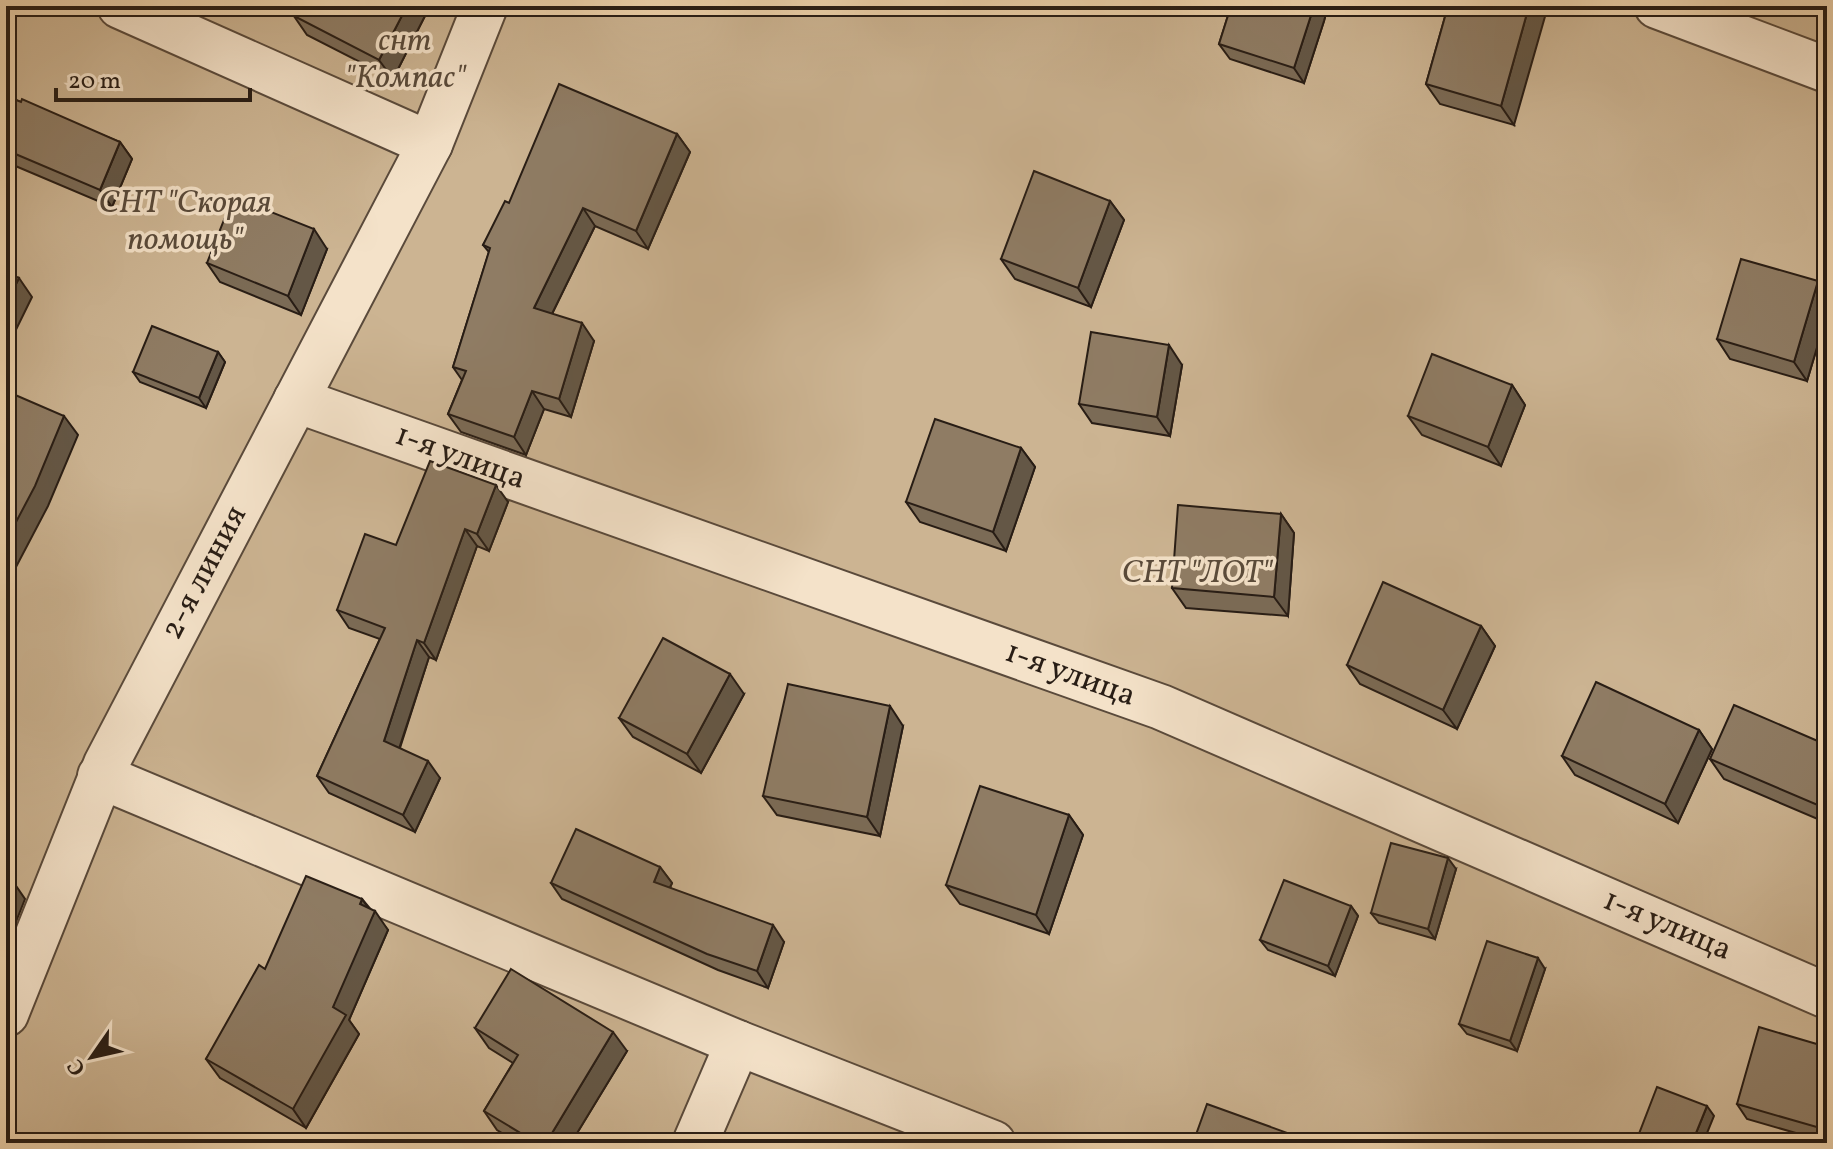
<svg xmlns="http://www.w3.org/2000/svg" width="1833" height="1149" viewBox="0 0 1833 1149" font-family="Vollkorn,serif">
	<rect width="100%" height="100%" fill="#eed3ac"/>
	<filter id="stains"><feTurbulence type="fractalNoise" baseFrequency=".0025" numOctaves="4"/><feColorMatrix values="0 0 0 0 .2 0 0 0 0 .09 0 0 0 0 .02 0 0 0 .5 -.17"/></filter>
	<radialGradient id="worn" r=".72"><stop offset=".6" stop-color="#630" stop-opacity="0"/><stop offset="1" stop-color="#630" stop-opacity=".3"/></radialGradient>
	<rect fill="#ccb492" stroke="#7a6854" stroke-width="2" x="6" y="6" width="1821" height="1137"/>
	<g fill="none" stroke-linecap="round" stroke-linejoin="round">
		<g stroke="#5a4a3b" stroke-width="48">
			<g id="minor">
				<path d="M120 6 430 144"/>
				<path d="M1657 6 1827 70"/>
				<path d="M296 400 1161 707 1827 996"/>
				<path d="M100 776 738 1043 993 1143"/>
				<path d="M6 1014 106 764 430 144 485 6"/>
				<path d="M695 1143 738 1043"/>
			</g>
		</g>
		<use href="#minor" stroke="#f4e2c9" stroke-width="44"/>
	</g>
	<g fill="#7b6b56" stroke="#281d15" stroke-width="2">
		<path d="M430 6 393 79 307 35 294 16Z"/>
		<path d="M1231 6H1328L1324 21 1304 83 1230 59 1219 44Z"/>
		<path d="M1448 6 1514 125 1440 104 1426 84Z"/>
		<path d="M6 96 120 142 132 159 112 207 6 162Z"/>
		<path d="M677 134 690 152 648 249 595 226 552 314 594 341 571 417 544 409 526 455 461 432 448 414 462 380 453 367 489 252 483 245 509 203Z"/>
		<path d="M1110 201 1124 220 1091 307 1015 279 1001 259Z"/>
		<path d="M327 249 301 315 220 282 207 263Z"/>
		<path d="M1818 281 1827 295V314L1807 381 1730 359 1717 339Z"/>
		<path d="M218 352 225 362 206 408 140 382 133 372Z"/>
		<path d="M1182 365 1170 436 1092 423 1079 404Z"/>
		<path d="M1512 385 1525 405 1501 466 1422 435 1408 416Z"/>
		<path d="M1021 448 1035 467 1006 551 920 522 906 502Z"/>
		<path d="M508 502 489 551 477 546 436 660 429 657 400 748 440 778 415 832 329 793 317 776 380 639 349 628 337 610 396 545Z"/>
		<path d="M1281 514 1294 533 1288 616 1186 608 1172 588Z"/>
		<path d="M1481 626 1495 646 1457 729 1360 684 1347 665Z"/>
		<path d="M744 694 701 773 633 737 619 718Z"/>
		<path d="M903 726 880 836 777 815 763 796Z"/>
		<path d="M1699 730 1712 749 1678 823 1575 775 1562 756Z"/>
		<path d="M1827 745V823L1724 779 1710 759Z"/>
		<path d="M1069 815 1083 835 1049 934 960 904 946 885Z"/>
		<path d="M660 867 672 883 670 888 784 942 768 988 718 970 562 899 551 883Z"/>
		<path d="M1456 869 1435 939 1379 923 1371 913Z"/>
		<path d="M362 899 388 930 349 1020 359 1034 306 1128 220 1078 206 1059 265 969Z"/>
		<path d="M1351 906 1358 916 1335 976 1268 950 1260 940Z"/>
		<path d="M1545 969 1517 1051 1467 1034 1459 1024Z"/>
		<path d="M475 1028 627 1051 571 1143H518L497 1130 484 1111 513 1063 489 1048Z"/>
		<path d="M1827 1047V1142L1747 1119 1737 1104Z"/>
	</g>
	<g fill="#645746" stroke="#281d15" stroke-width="2">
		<path d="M407 6H430L393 79 379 60Z"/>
		<path d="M1314 6H1328L1324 21 1304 83 1294 68Z"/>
		<path d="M1529 6H1548L1514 125 1501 106Z"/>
		<path d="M677 134 690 152 648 249 636 231Z"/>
		<path d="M120 142 132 159 112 207 100 190Z"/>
		<path d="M1110 201 1124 220 1091 307 1078 288Z"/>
		<path d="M583 208 595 226 546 326 534 308Z"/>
		<path d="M314 229 327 249 301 315 288 296Z"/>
		<path d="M19 278 32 297 6 350V304Z"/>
		<path d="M1818 281 1827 295V314L1807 381 1794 362Z"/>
		<path d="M582 323 594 341 571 417 559 399Z"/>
		<path d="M1169 345 1182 365 1170 436 1157 417Z"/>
		<path d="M218 352 225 362 206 408 199 398Z"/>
		<path d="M1512 385 1525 405 1501 466 1488 447Z"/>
		<path d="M532 391 544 409 526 455 514 437Z"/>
		<path d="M64 416 78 435 48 506 6 586V541Z"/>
		<path d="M1021 448 1035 467 1006 551 993 532Z"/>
		<path d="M496 485 508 502 489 551 477 534Z"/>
		<path d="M1281 514 1294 533 1288 616 1274 597Z"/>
		<path d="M465 529 477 546 436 660 424 643Z"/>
		<path d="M1481 626 1495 646 1457 729 1443 710Z"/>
		<path d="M417 640 429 657 396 758 384 741Z"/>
		<path d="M730 674 744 694 701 773 687 754Z"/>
		<path d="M890 706 903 726 880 836 867 817Z"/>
		<path d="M1699 730 1712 749 1678 823 1665 804Z"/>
		<path d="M428 761 440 778 415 832 403 815Z"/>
		<path d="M1069 815 1083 835 1049 934 1036 915Z"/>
		<path d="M1448 858 1456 869 1435 939 1428 929Z"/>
		<path d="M660 867 672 883 665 898 654 882Z"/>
		<path d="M12 880 25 899 6 947V894Z"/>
		<path d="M362 899 373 915 375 911 388 930 349 1020 359 1034 306 1128 293 1109 333 1007Z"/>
		<path d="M1351 906 1358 916 1335 976 1328 966Z"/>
		<path d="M773 925 784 942 768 988 757 971Z"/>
		<path d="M1538 958 1545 969 1517 1051 1510 1041Z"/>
		<path d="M613 1032 627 1051 571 1143H546Z"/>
		<path d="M1707 1106 1714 1116 1703 1143H1692Z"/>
		<path d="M1293 1135 1298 1143H1290Z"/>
	</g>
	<g fill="#8f7c64" stroke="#281d15" stroke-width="2">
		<path d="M298 6H407L379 60 294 16Z"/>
		<path d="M1231 6H1314L1294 68 1219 44Z"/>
		<path d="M1448 6H1529L1501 106 1426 84Z"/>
		<path d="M559 84 677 134 636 231 583 208 534 308 582 323 559 399 532 391 514 437 448 414 466 371 453 367 490 248 483 245 505 201 509 203Z"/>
		<path d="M6 96 21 102 22 99 120 142 100 190 6 150Z"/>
		<path d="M1034 171 1110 201 1078 288 1001 259Z"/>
		<path d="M233 197 314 229 288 296 207 263Z"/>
		<path d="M1741 259 1818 281 1794 362 1717 339Z"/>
		<path d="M6 272 19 278 6 304Z"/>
		<path d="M152 326 218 352 199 398 133 372Z"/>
		<path d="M1091 332 1169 345 1157 417 1079 404Z"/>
		<path d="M1432 354 1512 385 1488 447 1408 416Z"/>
		<path d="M6 391 64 416 35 486 6 541Z"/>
		<path d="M935 419 1021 448 993 532 906 502Z"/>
		<path d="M430 461 496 485 477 534 465 529 424 643 417 640 384 741 428 761 403 815 317 776 385 628 337 610 365 534 396 545Z"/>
		<path d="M1178 505 1281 514 1274 597 1172 588Z"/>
		<path d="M1383 582 1481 626 1443 710 1347 665Z"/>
		<path d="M663 638 730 674 687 754 619 718Z"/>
		<path d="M1596 682 1699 730 1665 804 1562 756Z"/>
		<path d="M788 684 890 706 867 817 763 796Z"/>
		<path d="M1734 705 1827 745V809L1710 759Z"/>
		<path d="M980 786 1069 815 1036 915 946 885Z"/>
		<path d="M576 829 660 867 654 882 773 925 757 971 707 954 551 883Z"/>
		<path d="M1391 843 1448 858 1428 929 1371 913Z"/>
		<path d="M306 876 362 899 360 904 375 911 333 1007 346 1015 293 1109 206 1059 259 965 265 969Z"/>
		<path d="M6 877 12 880 6 894Z"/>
		<path d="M1284 880 1351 906 1328 966 1260 940Z"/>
		<path d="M1487 941 1538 958 1510 1041 1459 1024Z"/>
		<path d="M511 969 613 1032 546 1143H537L484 1111 518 1055 475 1028Z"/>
		<path d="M1759 1027 1827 1047V1130L1737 1104Z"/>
		<path d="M1657 1087 1707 1106 1692 1143H1649L1637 1139Z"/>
		<path d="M1207 1104 1293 1135 1290 1143H1193Z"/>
	</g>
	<g text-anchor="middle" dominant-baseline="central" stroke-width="7" stroke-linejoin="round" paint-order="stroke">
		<g font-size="32" font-style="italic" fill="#594a3a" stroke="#f4e2c9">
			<text x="405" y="42">снт<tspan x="405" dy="37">"Компас"</tspan></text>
			<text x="185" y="204">СНТ "Скорая<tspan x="185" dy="37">помощь"</tspan></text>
			<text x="1197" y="574">СНТ "ЛОТ"</text>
		</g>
		<g font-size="32" fill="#281d15" stroke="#f4e2c9">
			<text transform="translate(460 458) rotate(20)">1-я улица</text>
			<text transform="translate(205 573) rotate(-62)">2-я линия</text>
			<text transform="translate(1070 675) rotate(20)">1-я улица</text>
			<text transform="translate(1667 926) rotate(23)">1-я улица</text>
		</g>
	</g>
	<rect width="1833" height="1149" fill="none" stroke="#eed3ac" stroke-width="32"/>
	<rect x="8" y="8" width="1817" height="1133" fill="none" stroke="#281d15" stroke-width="4"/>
	<rect x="16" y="16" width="1801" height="1117" fill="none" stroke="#281d15" stroke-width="2"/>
	<g transform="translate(92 1057) rotate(236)" stroke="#f4e2c9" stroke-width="6" paint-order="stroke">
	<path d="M0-6L14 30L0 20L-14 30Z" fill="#281d15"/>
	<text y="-12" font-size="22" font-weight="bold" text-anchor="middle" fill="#281d15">С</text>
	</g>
	<path d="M56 88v12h194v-12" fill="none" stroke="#281d15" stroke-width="4"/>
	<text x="68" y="88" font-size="24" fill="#281d15" stroke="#f4e2c9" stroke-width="6" paint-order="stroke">20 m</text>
	<rect width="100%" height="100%" filter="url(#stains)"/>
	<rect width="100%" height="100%" fill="url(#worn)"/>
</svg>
